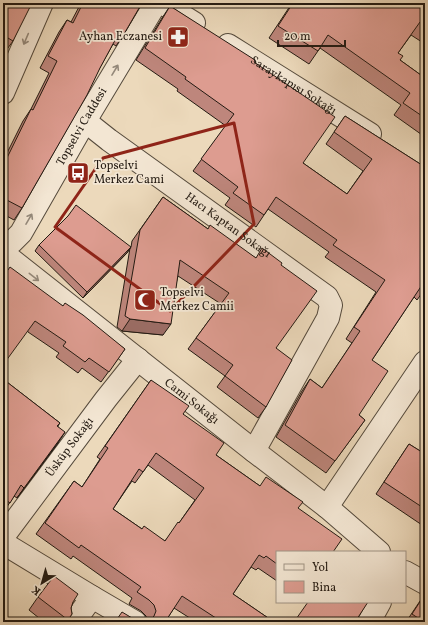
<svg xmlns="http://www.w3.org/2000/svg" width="428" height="625" viewBox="0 0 428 625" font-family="Vollkorn,serif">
	<rect width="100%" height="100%" fill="#ecd9bb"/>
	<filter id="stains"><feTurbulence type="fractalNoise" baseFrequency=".005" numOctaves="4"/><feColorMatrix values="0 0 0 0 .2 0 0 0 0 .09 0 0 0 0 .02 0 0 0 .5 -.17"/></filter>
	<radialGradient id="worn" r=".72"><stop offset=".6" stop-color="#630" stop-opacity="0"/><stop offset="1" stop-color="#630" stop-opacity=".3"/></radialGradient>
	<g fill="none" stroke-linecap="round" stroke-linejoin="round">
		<g stroke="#554a3c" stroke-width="24">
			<g id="minor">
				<path d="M162 3 194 23"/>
				<path id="s1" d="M228 45 370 134"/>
				<path d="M3 93 42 3"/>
				<path id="s2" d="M85 121 109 140 327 297 331 305 328 318 254 451"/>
				<path id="s3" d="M3 246 12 242 21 233 85 121 156 3"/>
				<path id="s4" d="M3 253 254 451 327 507 379 552"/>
				<path d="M327 507 425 362"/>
				<path id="s5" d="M3 537 106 399 138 359"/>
				<path d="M3 543 92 597 135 622"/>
				<path d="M405 572 425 583"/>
				<path d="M74 622 92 597"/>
				<path d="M369 622 380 602"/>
			</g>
		</g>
		<use href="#minor" stroke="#f3e6d3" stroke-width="22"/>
	</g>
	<g fill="#be867c" stroke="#231a12" fill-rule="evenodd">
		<path d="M3 3 13 41 5 52H3Z"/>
		<path d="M81 3H142L124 34 116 46 113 44 22 208 14 220 3 214V161L23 121 31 109 49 73 40 68 59 32 67 20 71 22Z"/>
		<path d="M292 3H425V44L411 35 398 53 400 60 425 78V137L394 115 401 105 320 48 309 64 269 38Z"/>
		<path d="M170 6 254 62 303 163 347 194 363 171 326 144 345 116 425 167V289L417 300 414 297 372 360 359 415 365 420 326 473 276 437 302 391 310 379 322 388 352 343 346 339 376 292 325 257 329 252 268 209 256 227 225 205 230 198 193 171 226 126 177 91 178 89 136 60 162 18Z"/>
		<path d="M163 197 208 229 256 258 281 265 276 348 266 407 258 418 217 387 225 376 188 349 221 304 178 276 163 335 122 331 117 327 130 248 127 253 83 298 35 251 39 245 131 247 132 241Z"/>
		<path d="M3 277 63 306 125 349 101 382 82 368 78 373 56 357 59 353 28 332Z"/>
		<path d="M3 379 60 423 58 426V443L17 498 14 496 3 513Z"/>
		<path d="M151 380 183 414 216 455 260 486 298 508 277 552V581L258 568 256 570 251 567 233 594 274 622H196L174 608 165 622H147L146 616 141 611 129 604 132 598 73 556 71 559 36 534 74 481 82 487 100 459 97 457ZM148 465 195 500 179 523 165 541 142 529 113 509 132 481 135 483Z"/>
		<path d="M409 444 425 454V527L376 494Z"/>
		<path d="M425 594V622H406L420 601Z"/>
		<path d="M38 597 73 602 71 608 72 614 66 622H44L29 610Z"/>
	</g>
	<g fill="#9b6d65" stroke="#231a12">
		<path d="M131 247 127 253 83 298 87 292Z"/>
		<path d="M130 319 171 324 163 335 122 331Z"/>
		<path d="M65 432 58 443 17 498 24 488Z"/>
	</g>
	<g fill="#dd9c90" stroke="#231a12" fill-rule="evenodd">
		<path d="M3 3H32L13 41 8 38 3 49Z"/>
		<path d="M83 3H142L124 34 120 31 100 68 87 95 22 208 3 198V166L31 109 33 110 57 61 48 56 67 20 73 23Z"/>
		<path d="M293 3H425V26L420 22 398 53 403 56 400 60 425 78V118L403 103 410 93 328 35 318 51 278 26Z"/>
		<path d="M170 6 255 60 254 62 335 117 303 163 347 194 372 159 334 132 345 116 425 167V287L422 285 372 360 388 371 359 415 365 420 335 461 285 425 310 379 322 388 360 331 354 327 385 280 333 245 337 240 276 197 264 215 233 193 238 187 201 159 234 114 185 79 186 77 145 48Z"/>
		<path d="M163 197 208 229 210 225 256 258 262 248 282 263 281 265 317 291 276 348 292 360 266 407 225 376 233 365 196 338 229 293 180 260 171 324 130 319 125 316 140 230Z"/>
		<path d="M76 205 131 247 87 292 39 245 68 216Z"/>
		<path d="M10 267 63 306 65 303 83 315 125 349 109 372 89 358 85 362 63 346 66 342 35 321 3 365V277Z"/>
		<path d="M3 379 60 423 57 426 65 432 24 488 21 485 10 503 3 498Z"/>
		<path d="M151 380 189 406 183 414 224 443 216 455 260 486 266 477 303 502 298 508 342 539 333 552H277V564L266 556 264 558 259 555 233 594 274 622H222L182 596 165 622H146L150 621 154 616 156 611 154 605 149 600 137 592 141 587 81 545 79 548 45 523 74 481 82 487 108 448 105 446ZM156 453 204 488 179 523 178 522 165 541 144 526 142 529 113 509 139 469 143 472Z"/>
		<path d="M409 444 425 454V509L384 482Z"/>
		<path d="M54 576 78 594 73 602 71 608 72 614 68 620 38 597Z"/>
		<path d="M425 594V622H424L412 614Z"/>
		<path d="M308 602H368L357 619V618L354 622H294Z"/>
		<path d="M122 612 137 621 140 622H115Z"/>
	</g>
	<defs><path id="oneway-shaft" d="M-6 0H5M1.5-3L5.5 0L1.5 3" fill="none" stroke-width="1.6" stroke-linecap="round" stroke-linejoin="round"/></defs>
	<g stroke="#958a7c">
		<use href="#oneway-shaft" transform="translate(26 39) rotate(113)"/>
		<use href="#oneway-shaft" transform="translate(115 70) rotate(-59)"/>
		<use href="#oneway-shaft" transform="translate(29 219) rotate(-60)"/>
		<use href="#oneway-shaft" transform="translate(34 277) rotate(38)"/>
	</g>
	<path fill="none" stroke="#8f2418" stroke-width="3" stroke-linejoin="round" d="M234 123 254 224 170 311 55 227 103 158Z"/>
	<defs>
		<g id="pharmacy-square" transform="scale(1.15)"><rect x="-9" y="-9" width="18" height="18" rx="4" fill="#8f2418" stroke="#f3e6d3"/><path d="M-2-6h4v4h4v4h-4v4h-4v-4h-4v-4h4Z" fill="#fff"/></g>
		<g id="bus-square" transform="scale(1.15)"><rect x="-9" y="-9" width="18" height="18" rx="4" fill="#8f2418" stroke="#f3e6d3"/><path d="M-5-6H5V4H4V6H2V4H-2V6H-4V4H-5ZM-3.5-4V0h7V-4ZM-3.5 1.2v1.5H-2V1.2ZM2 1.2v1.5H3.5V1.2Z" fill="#fff"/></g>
		<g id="mosque-square" transform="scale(1.15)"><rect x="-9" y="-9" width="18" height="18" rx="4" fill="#8f2418" stroke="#f3e6d3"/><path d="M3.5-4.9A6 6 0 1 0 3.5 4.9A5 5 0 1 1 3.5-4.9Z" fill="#fff"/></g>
	</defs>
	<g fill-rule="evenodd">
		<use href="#pharmacy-square" x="178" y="37"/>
		<use href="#bus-square" x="78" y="173"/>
		<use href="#mosque-square" x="145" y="300"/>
	</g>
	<g text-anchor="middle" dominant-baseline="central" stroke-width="3.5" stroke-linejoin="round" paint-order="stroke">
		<g font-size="12" fill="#231a12" stroke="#f3e6d3" text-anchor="start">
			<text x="162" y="37" text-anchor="end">Ayhan Eczanesi</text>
			<text x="94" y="166">Topselvi̇<tspan x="94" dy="14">Merkez Cami̇</tspan></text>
			<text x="160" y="293">Topselvi<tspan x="160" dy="14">Merkez Camii</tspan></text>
		</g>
		<g font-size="12" fill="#231a12" stroke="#f3e6d3">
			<text stroke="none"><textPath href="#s1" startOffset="77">Saraykapısı Sokağı</textPath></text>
			<text stroke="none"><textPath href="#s3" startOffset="145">Topselvi Caddesi</textPath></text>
			<text stroke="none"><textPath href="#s2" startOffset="177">Hacı Kaptan Sokağı</textPath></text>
			<text stroke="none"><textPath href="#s4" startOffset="240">Cami Sokağı</textPath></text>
			<text stroke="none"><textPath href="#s5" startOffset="112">Üsküp Sokağı</textPath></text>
		</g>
	</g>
	<rect width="428" height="625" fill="none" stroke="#ecd9bb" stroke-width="16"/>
	<rect x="4" y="4" width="420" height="617" fill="none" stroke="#231a12" stroke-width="2"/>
	<rect x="8" y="8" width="412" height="609" fill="none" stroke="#231a12"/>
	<rect x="276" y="551" width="130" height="52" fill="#f3e6d3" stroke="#a09486"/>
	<rect x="284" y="564" width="20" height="6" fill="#f3e6d3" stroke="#a09486"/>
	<text x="312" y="571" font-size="12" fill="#231a12">Yol</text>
	<rect x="284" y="581" width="20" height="12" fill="#dd9c90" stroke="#a09486"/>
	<text x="312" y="591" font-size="12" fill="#231a12">Bina</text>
	<g transform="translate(42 583) rotate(217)" stroke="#f3e6d3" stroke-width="3" paint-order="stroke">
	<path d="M0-3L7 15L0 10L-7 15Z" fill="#231a12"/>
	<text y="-6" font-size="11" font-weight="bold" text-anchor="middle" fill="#231a12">K</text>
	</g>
	<path d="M278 40v6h67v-6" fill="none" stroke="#231a12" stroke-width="2"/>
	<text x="284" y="40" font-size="12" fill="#231a12" stroke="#f3e6d3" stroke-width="3" paint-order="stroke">20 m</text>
	<rect width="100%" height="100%" filter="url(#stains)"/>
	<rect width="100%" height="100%" fill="url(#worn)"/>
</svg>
